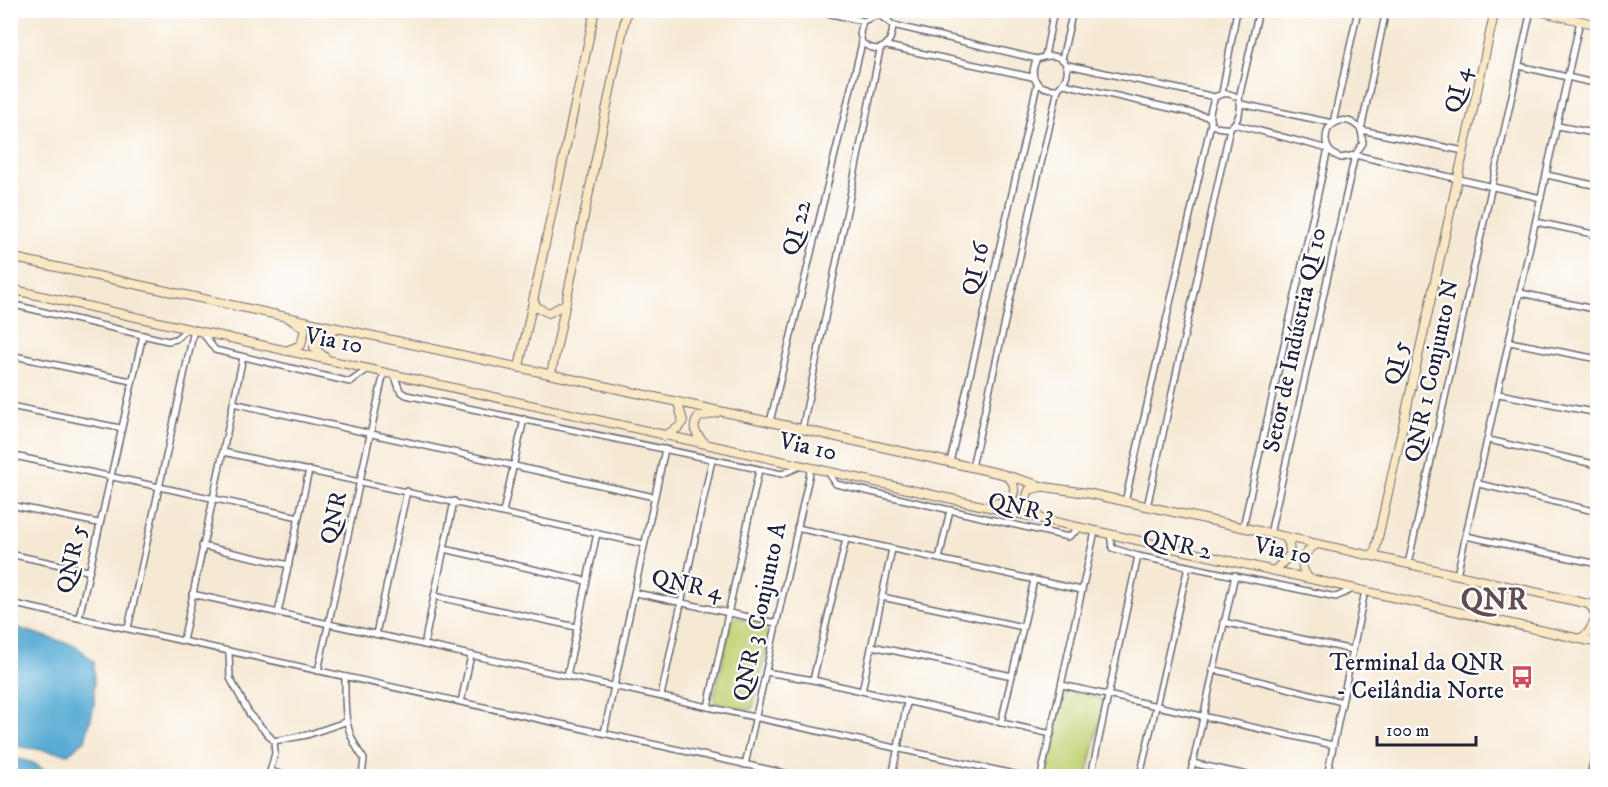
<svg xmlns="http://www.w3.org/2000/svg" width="1608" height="787" viewBox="0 0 1608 787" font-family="'IM FELL DW Pica',serif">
	<rect width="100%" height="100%" fill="#fff"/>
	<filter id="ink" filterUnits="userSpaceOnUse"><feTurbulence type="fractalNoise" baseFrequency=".0167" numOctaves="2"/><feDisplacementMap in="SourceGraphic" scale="12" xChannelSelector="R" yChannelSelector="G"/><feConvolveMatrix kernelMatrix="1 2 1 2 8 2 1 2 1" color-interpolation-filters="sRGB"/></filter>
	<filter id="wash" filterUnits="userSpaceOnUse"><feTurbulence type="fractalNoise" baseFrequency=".008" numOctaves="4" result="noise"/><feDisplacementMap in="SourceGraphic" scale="24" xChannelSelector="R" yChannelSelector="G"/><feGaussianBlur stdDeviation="1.35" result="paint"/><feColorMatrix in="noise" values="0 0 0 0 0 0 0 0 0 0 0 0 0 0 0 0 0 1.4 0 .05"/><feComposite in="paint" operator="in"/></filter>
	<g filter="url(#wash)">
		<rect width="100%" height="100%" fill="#f6e9d4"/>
		<g fill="#c1d173" stroke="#727a57" stroke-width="1.5">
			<path d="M736 617 769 625 772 629 753 707 749 710 716 703 714 700 731 621Z"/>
			<path d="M1068 691 1101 699 1104 702 1087 776H1046L1064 693Z"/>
		</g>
		<g fill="#57aad3" stroke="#3c6687" stroke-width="1.5">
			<path d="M11 626 76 646 94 662V706L85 740 68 754 11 745Z"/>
			<path d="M11 757 33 763 54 776H11Z"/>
		</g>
	</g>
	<g filter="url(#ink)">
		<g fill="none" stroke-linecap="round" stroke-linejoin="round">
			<g stroke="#6c6871" stroke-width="8">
				<g id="street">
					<path d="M813 10 863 21 879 15 893 25C892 45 881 56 862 43L860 33 863 21"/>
					<path d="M1386 10 1361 130 1464 151"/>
					<path d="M888 20 891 10"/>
					<path d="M893 25 1037 59C1063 48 1078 69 1058 89 1038 90 1027 78 1037 59"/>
					<path d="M887 46 1032 77"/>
					<path d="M1045 56 1054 10"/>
					<path d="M1062 59 1073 10"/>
					<path d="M1068 65 1215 97C1224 92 1230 93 1239 98 1242 109 1239 120 1230 128 1204 130 1208 114 1215 97"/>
					<path d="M1519 66 1598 84"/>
					<path d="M1064 84 1209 117"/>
					<path d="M1222 93 1237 10"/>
					<path d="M1239 98 1259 10"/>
					<path d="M1241 104 1333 123 1358 10"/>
					<path d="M1234 124 1328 149 1243 527"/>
					<path d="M1558 126 1598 134"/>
					<path d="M1547 175 1598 186"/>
					<path d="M1536 222 1598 235"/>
					<path d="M1521 293 1598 310"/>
					<path d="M10 304 168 341 176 339 188 328"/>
					<path d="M202 332 215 350 350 382 368 369"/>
					<path d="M1510 342 1598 359"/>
					<path d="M10 355 131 381"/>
					<path d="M394 374 400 391 406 395 782 474 801 466"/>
					<path d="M1499 394 1598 413"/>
					<path d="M233 403 654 497"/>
					<path d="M10 406 120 428"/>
					<path d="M770 422 862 43"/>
					<path d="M802 430 880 50"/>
					<path d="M1489 440 1598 465"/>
					<path d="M223 452 644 544"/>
					<path d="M10 455 299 517"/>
					<path d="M950 462 1037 85"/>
					<path d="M972 467 1058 89"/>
					<path d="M828 472 836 484 1068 537 1080 528"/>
					<path d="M1479 484 1598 512"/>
					<path d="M1125 502 1211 123"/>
					<path d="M10 505 98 523"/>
					<path d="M1147 507 1230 128"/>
					<path d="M503 512 524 419"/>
					<path d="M797 528 1081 590"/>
					<path d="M1110 534 1112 548 1138 556 1336 597 1353 589"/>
					<path d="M1270 534 1355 155 1363 143 1361 130C1351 118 1339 117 1328 129 1323 142 1327 153 1341 158L1355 155 1541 198"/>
					<path d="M1466 536 1598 564"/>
					<path d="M202 546 289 565"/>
					<path d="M444 549 586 581"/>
					<path d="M10 554 88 571"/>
					<path d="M939 559 950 510"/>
					<path d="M1408 564 1531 10"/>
					<path d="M1457 575 1580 21"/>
					<path d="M636 593 776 623"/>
					<path d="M192 594 1023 776"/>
					<path d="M434 596 576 627"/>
					<path d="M882 597 1023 627"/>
					<path d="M10 603 798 776"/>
					<path d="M278 613 309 470"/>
					<path d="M79 617 143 335"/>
					<path d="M1223 622 1353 650"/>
					<path d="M128 628 194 330"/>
					<path d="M376 634 407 491"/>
					<path d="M183 641 243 357"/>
					<path d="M424 645 454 501"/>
					<path d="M872 646 1012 676"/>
					<path d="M229 651 230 678 250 715 274 741 275 753 269 776"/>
					<path d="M1212 669 1342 702"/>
					<path d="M318 671 384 372"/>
					<path d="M766 672 813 680 1051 734"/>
					<path d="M567 676 597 533"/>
					<path d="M345 677C345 711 343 730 364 759L362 776"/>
					<path d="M813 680 846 539"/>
					<path d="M1062 685 1333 745"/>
					<path d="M862 691 892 549"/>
					<path d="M661 696 712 460"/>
					<path d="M461 702 471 655"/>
					<path d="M708 707 759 470"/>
					<path d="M1001 723 1034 580"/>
					<path d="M604 733 665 449"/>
					<path d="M274 741 307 735 345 722"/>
					<path d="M1192 763 1252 776"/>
					<path d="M745 765 811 468"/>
					<path d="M270 771 289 776"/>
					<path d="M892 776 907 703"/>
					<path d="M1041 776 1095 531"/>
					<path d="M1091 776 1138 556"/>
					<path d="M1140 776 1188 567"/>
					<path d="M1190 776 1235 575"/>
					<path d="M1327 776 1365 591"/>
					<path d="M1590 776 1598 742"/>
				</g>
			</g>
			<g stroke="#6c6871" stroke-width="10">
				<g id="secondary">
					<path d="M1534 10 1598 25"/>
					<path d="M10 257 770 422 1002 474 1045 487 1087 493 1598 606"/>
					<path d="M10 289 1598 643"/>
					<path d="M533 300 538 308 549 313 565 304"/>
					<path d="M286 351 301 345 305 329 290 319"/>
					<path d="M325 357 314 348 318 336 338 329"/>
					<path d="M519 367 595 10"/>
					<path d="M551 374 627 10"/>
					<path d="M664 436 679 427 683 421 678 403"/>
					<path d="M704 442C695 434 691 426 699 417L716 413"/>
					<path d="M992 503H1006C1017 496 1017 483 1006 476"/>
					<path d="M1038 515 1024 504 1029 490 1041 487"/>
					<path d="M1374 556 1495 10"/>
					<path d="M1276 569 1290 555 1289 543 1285 537"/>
					<path d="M1307 576C1297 562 1304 552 1317 544"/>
					<path d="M1580 639 1588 633 1596 619 1593 609 1588 604"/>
				</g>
			</g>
			<use href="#street" stroke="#fff" stroke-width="5"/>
			<use href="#secondary" stroke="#fae7c3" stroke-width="8"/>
		</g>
	</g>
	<defs>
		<g id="bus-bare" transform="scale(1.8)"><path d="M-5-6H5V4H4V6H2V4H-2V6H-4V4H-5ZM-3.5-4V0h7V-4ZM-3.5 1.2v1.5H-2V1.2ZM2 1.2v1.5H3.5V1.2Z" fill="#d1495b" stroke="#fff" stroke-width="2.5" paint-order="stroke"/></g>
	</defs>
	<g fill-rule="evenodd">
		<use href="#bus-bare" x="1522" y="677"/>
	</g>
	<g text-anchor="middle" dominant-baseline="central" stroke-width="4.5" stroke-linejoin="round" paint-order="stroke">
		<g font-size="24" fill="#22223b" stroke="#fff">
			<text transform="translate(1458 90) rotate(-77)">QI 4</text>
			<text transform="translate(797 228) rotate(-76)">QI 22</text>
			<text transform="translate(976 269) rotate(-77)">QI 16</text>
			<text transform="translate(1295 340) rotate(-78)">Setor de Indústria QI 10</text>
			<text transform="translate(334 341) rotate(11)">Via 10</text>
			<text transform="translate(1397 363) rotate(-78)">QI 5</text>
			<text transform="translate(1432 371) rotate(-78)">QNR 1 Conjunto N</text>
			<text transform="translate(808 447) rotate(13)">Via 10</text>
			<text transform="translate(1021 508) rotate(13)">QNR 3</text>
			<text transform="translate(334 518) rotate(-78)">QNR</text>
			<text transform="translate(1177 545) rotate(12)">QNR 2</text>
			<text transform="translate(1283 551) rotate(12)">Via 10</text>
			<text transform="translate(72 559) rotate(-78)">QNR 5</text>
			<text transform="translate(687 585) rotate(12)">QNR 4</text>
			<text transform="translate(760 612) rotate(-78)">QNR 3 Conjunto A</text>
		</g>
		<g font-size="24" fill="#22223b" stroke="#fff" text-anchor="end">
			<text x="1504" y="663">Terminal da QNR<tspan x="1504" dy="28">- Ceilândia Norte</tspan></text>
		</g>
		<g font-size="30" font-weight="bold" fill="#604d55" stroke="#fff">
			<text x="1494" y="600">QNR</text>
		</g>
	</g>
	<rect width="1608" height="787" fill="none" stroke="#fff" stroke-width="36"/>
	<path d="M1377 736v9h99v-9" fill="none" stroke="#22223b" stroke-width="3"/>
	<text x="1386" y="736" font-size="18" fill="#22223b" stroke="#ffffff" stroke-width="4.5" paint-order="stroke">100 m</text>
</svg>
